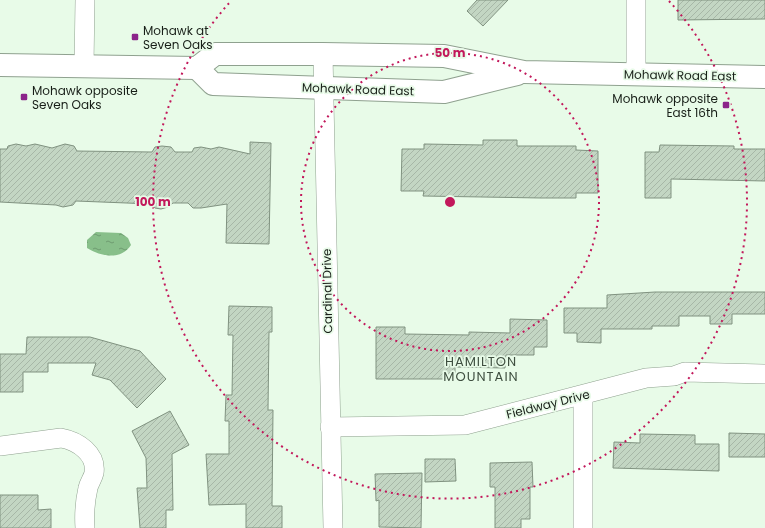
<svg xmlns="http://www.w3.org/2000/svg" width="765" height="528" viewBox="0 0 765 528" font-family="Poppins,sans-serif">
	<defs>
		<pattern id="water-ripples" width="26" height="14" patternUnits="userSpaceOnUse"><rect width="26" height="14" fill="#88bf8a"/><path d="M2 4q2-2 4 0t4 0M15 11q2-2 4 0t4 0" fill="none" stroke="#6e9b70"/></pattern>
		<pattern id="building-hatch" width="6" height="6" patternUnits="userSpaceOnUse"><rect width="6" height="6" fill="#c3d6c3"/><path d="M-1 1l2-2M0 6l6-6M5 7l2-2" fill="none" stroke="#a7b7a7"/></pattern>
	</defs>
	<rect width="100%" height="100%" fill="#e8fbe8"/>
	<path fill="url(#water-ripples)" d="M96 232 121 233 128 238 131 245C122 260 101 257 87 248V240Z"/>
	<g fill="url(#building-hatch)" stroke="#809280">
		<path d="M477 0H508L483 26 467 11Z"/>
		<path d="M678 0H765V19L678 20Z"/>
		<path d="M483 140H517V146H576V150L598 151V193H576V198H541L423 196 424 191H401L402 149H424V144L483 145Z"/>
		<path d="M250 142 271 143 269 244 226 243 227 204 201 208H193L188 203H173L168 207 161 209 155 208 152 204 76 201 73 205 63 207 56 205 0 202V149H7L8 146 16 144 26 146 35 144 52 148 65 144 74 146 77 151 152 152 155 147 162 146 171 147 175 152H192L194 148 201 147 211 149 219 147 250 154Z"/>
		<path d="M660 145 734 146V149H765V181L671 179V198H645V152H659Z"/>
		<path d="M655 292H765V314H732V324H710V316H679V326H652V329H601V343L577 342V333H564V308H607V295Z"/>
		<path d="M229 306 272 307V332H269L268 410H273L272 506H282V528H246V504L209 505 206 454H229V421H225L226 395H232L233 335H228Z"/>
		<path d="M510 319 547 320V347H534V355H506L505 368 455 367V379H376V327H405V334L469 335V332L510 333Z"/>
		<path d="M27 337H90L140 351 166 379 137 408 110 380 92 375 96 363H48V372H23V392H0V354H26Z"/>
		<path d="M170 411 189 445 172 454 173 510H166V528H140L137 488H147L146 458 132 431Z"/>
		<path d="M729 433 765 434V457H729Z"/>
		<path d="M640 434 695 435V444H719V471L613 468 614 442 640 443Z"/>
		<path d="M425 459H455L456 481 425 482Z"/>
		<path d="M532 462 533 487H530V519H521V528H495V487H490V463Z"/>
		<path d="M422 473 421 528 379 527V500L376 501 375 474Z"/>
		<path d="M0 495H38V510L51 509V528H0Z"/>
	</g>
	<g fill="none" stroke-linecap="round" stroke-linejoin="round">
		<g stroke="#8fa18f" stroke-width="20">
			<g id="minor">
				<path d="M636 0V75"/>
				<path d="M323 54 333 528"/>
				<path d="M84 66 85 0"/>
				<path d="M330 427 465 425 646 378 674 376 685 372 765 374"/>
				<path d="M0 446 61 438C78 441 97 454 94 473 93 478 89 483 88 488 85 501 84 514 85 528"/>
				<path d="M583 528V395"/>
			</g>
		</g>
		<g stroke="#8fa18f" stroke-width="24">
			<g id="secondary">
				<path d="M0 65 197 68 215 54H323L444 56 524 72 765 77"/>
				<path d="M197 68 213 84 444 92 517 74"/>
			</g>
		</g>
		<use href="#minor" stroke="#fff" stroke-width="19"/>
		<use href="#secondary" stroke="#fff" stroke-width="22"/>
	</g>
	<g fill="none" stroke="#c2185b" stroke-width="2" stroke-dasharray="2 4">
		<circle cx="450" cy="202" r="149"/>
		<path d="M669 1A297 297 0 1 1 231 1"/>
	</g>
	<g fill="#8b248a" stroke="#e8fbe8" stroke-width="1.5">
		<rect x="131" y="33" width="8" height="8" rx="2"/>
		<rect x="20" y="93" width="8" height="8" rx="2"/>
		<rect x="722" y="101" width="8" height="8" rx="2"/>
	</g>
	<g text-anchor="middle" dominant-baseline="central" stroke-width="3.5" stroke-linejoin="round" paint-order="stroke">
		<g font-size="12" fill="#181f18" stroke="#e8fbe8" text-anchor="start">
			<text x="143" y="30">Mohawk at<tspan x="143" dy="14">Seven Oaks</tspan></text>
			<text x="32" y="90">Mohawk opposite<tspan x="32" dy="14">Seven Oaks</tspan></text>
			<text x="718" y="98" text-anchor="end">Mohawk opposite<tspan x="718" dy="14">East 16th</tspan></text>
		</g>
		<g font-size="12" fill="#181f18" stroke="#e8fbe8">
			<text transform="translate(680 75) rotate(1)">Mohawk Road East</text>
			<text transform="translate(358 89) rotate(2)">Mohawk Road East</text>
			<text transform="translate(327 291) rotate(-91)">Cardinal Drive</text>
			<text transform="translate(548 404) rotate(-14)">Fieldway Drive</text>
		</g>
		<g font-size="13" letter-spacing="1" fill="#3f4f40" stroke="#e8fbe8">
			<text x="481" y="361">HAMILTON<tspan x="481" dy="15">MOUNTAIN</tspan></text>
		</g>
	</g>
	<circle cx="450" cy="202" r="6" fill="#c2185b" stroke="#e8fbe8" stroke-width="2"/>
	<g font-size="12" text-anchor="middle" font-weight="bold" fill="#c2185b" stroke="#e8fbe8" stroke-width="3.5" stroke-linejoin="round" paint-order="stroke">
		<text x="450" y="57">50 m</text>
		<text x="153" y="206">100 m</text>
	</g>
</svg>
